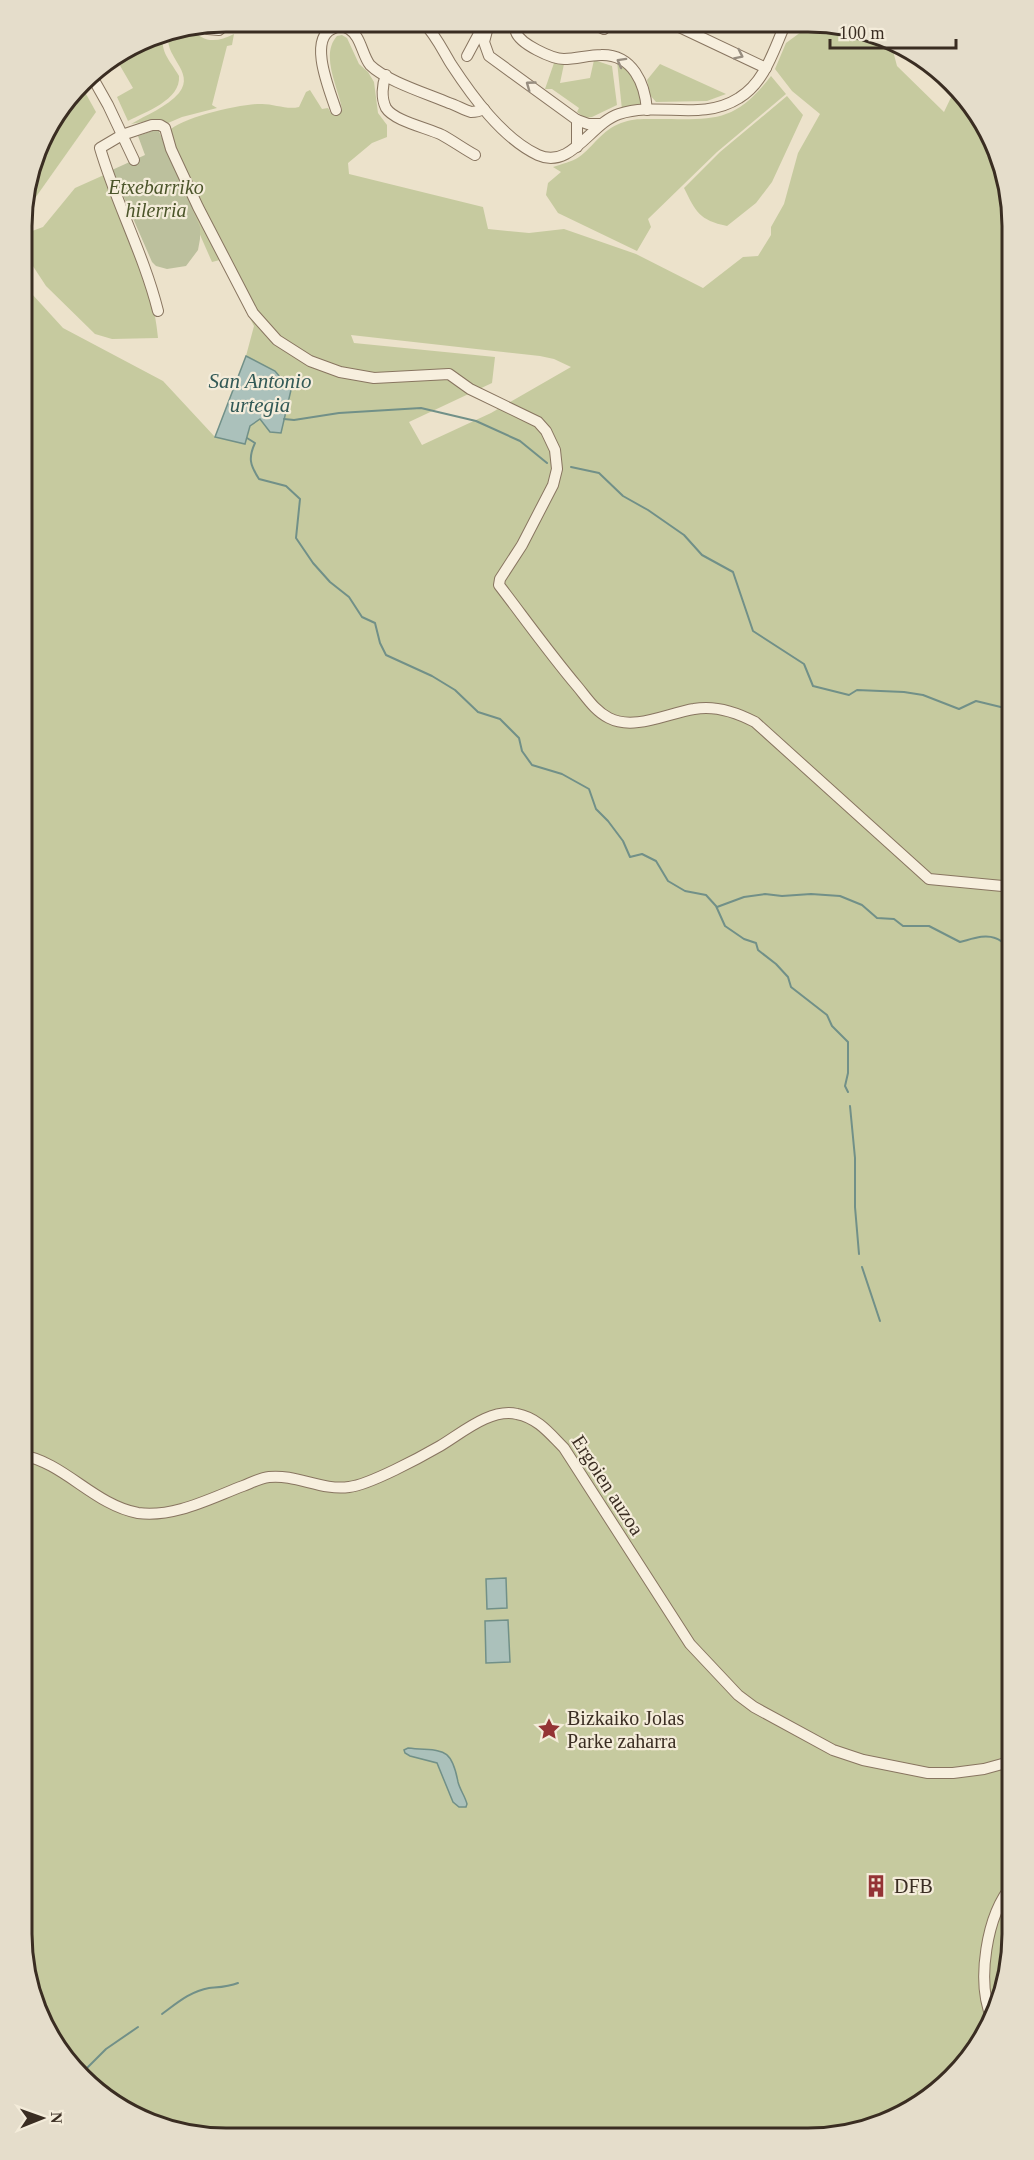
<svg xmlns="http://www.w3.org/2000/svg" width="1034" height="2160" viewBox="0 0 1034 2160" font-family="Georgia,serif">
	<rect width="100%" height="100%" fill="#ece2cb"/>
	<g fill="#c6ca9f" fill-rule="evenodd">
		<path d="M805 25 849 26 892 47 897 66 944 112 955 89 1002 160 1013 226V1947L1002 2000 970 2059 922 2104 874 2128 808 2139 199 2137 147 2123 91 2088 32 2000 21 1934V282L63 328 163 381 215 437 250 426 260 419 275 371 246 356 254 326 220 260 212 262 175 178 173 141 169 131C180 118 244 103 262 104 274 104 287 110 299 107L306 92 310 90 322 109 328 108 331 113 342 109C338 87 320 55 337 36L342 35 347 38 359 64 368 72 374 82 378 113 387 125V137L372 143 348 163 349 174 483 207 488 229 529 233 564 229 636 254 703 288 743 257 758 256 771 235V227L784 204 798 153 820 114 792 91 775 69 786 43 801 32ZM351 335 540 356 554 359 571 367 491 413 422 445 409 422 492 383 495 357 354 343Z"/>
		<path d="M192 28C203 44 218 42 234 34L232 45 227 46 212 105 217 108 182 117 168 123 159 119 131 124C146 115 167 107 179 93 197 71 160 55 170 32Z"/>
		<path d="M163 33C160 53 170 60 179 76 181 100 145 112 128 121L117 97 133 88 115 57 148 36Z"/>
		<path d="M594 60 612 66 617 105 592 117 585 118 577 112 579 108 552 89H545L554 63 564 64 560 83 590 78Z"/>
		<path d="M617 61 638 77 643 107 622 110Z"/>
		<path d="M660 64 726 94 707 101 656 102 650 95 647 80Z"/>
		<path d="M771 76 786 94 717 152 648 219 651 227 637 251 558 213 546 195 548 183 561 172 553 167C561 164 572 162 579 157 594 146 602 130 621 123 633 118 645 119 658 119 713 119 734 124 771 76Z"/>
		<path d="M81 85 96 112 21 218 42 135Z"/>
		<path d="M787 96 803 115 772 182 756 203 727 226C699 220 696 212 684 188L720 152Z"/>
		<path d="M104 175C125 227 153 281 158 338L112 339 95 334 46 286 27 257 24 234 43 227 75 188Z"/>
	</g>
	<path fill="#bcc09d" d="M158 129 200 227V239L198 250 186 266 167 269 156 266 152 262 112 170 145 155 138 136Z"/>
	<g fill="#abc1bb" stroke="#719088" stroke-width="1.5">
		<path d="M246 356 275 371 291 390 281 433 270 432 260 419 250 426 245 444 215 437Z"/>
		<path d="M506 1578 507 1608 487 1609 486 1579Z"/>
		<path d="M508 1620 510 1662 486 1663 485 1621Z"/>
		<path d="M408 1748C441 1752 451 1744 458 1782 460 1790 465 1796 467 1804L466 1807H459L453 1802 437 1763 410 1756 405 1753 404 1750Z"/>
	</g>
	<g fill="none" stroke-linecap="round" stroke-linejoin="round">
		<g stroke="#719088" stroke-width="2">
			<path d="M284 419 294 420 339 413 421 408 476 421 520 441 547 463"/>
			<path d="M247 438 255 443C248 458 250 465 259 479L286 486 300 499 296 538 313 563 330 582 349 597 362 617 375 623 380 643 386 655 432 676 455 690 478 712 500 719 519 738 522 751 532 765 562 774 589 789 596 809 608 821 623 841 630 857 642 854 656 861 668 881 685 891 706 895 716 906 725 926 744 939 756 943 758 950 776 964 788 977 791 987 827 1015 832 1026 848 1042V1073L845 1086 848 1092"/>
			<path d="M571 467 599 473 623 496 648 510 684 535 702 555 733 572 753 631 804 664 813 686 849 695 857 690 904 692 923 695 959 709 976 701 1013 710"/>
			<path d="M717 907 744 897 765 894 782 896 811 894 840 896 862 905 877 918 894 919 903 926H929L960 942C972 939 984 934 995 938 1002 940 1005 946 1013 946"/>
			<path d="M850 1106 855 1158V1207L859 1254"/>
			<path d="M862 1267 880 1321"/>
			<path d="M162 2014C177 2003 191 1991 209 1988 220 1987 228 1987 238 1983"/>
			<path d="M81 2074 106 2049 138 2027"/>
		</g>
		<g stroke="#887560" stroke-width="12">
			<g id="minor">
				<path d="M423 22C435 34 442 49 451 64 472 96 502 138 538 155 571 170 591 123 619 114 659 101 701 122 739 98 764 83 773 52 784 27"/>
				<path d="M228 23 254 26 281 21"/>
				<path d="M489 23 484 42 489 56 577 120 588 124H600"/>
				<path d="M515 23C516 25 516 30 516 32 520 44 552 59 564 59 576 59 589 55 601 55 633 54 645 84 647 110"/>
				<path d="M591 23 604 29"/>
				<path d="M673 24 766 68"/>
				<path d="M203 25 208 29 219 30 229 21"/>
				<path d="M467 56 483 26"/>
				<path d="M90 73 108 105 134 160"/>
				<path d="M386 75C382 85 381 98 386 108 394 121 428 128 442 135 453 141 464 149 475 155"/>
				<path d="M336 110C330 91 308 40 332 29 337 26 344 26 349 29 361 36 362 55 370 65 386 81 428 94 449 103 456 105 464 110 471 112 475 112 480 111 484 109"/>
				<path d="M577 147V120"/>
				<path d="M158 311C144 255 116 203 100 148L122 135 152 125H160L165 128 171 149 198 207 253 313 277 340 310 361 340 372 374 378 449 374 470 389 538 422 546 431 555 450 557 469 553 485 522 545 500 579 499 585C525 619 550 654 577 686 587 698 595 711 609 718 634 731 668 713 694 709 715 705 736 712 755 722L929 879 1013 887"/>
				<path d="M21 1455C64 1462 94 1505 138 1513 174 1518 211 1498 243 1486 251 1483 260 1478 269 1477 296 1474 322 1491 349 1487 369 1485 421 1457 440 1446 462 1433 490 1408 517 1414 538 1418 550 1434 564 1448L690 1644 738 1695 754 1707 833 1750 863 1760 928 1773H953L984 1769 1013 1761"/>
				<path d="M992 2019C976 1982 986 1915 1013 1884"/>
			</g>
		</g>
		<use href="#minor" stroke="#f7efde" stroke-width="10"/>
	</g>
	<defs><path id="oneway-chevron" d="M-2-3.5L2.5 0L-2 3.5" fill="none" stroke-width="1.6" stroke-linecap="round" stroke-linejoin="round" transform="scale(1.5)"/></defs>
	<g stroke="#988e80">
		<use href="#oneway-chevron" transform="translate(739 55) rotate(26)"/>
		<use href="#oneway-chevron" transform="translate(621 62) rotate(-151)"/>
		<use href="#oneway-chevron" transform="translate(530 85) rotate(-144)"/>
	</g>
	<defs>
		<g id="sight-bare" transform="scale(1.8)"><path d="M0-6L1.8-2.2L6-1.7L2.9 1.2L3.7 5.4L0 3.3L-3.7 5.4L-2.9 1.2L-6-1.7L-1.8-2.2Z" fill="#943335" stroke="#f4ecda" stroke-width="2.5" paint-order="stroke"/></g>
		<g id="building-bare" transform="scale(1.8)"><path d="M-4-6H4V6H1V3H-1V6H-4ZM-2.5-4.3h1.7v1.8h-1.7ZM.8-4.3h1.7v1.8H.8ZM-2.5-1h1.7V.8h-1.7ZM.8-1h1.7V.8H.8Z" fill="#943335" stroke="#f4ecda" stroke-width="2.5" paint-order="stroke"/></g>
	</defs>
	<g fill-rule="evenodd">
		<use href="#sight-bare" x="549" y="1729"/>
		<use href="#building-bare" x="876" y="1886"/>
	</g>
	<g text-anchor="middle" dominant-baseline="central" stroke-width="4.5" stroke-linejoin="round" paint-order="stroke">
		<g font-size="20" font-style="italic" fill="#4b552a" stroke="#f4ecda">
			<text x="156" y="187">Etxebarriko<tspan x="156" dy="23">hilerria</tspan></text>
		</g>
		<g font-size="20" fill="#3a2d22" stroke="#f4ecda">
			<text transform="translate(608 1485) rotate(57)">Ergoien auzoa</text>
		</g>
		<g font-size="20" fill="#3a2d22" stroke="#f4ecda" text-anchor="start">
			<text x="567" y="1718">Bizkaiko Jolas<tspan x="567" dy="23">Parke zaharra</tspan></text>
			<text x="894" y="1886">DFB</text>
		</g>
		<g font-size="21" font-style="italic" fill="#325956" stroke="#f4ecda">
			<text x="260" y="381">San Antonio<tspan x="260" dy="24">urtegia</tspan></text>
		</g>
	</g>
	<path d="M0 0H1034V2160H0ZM226 32H808A194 194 0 0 1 1002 226V1934A194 194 0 0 1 808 2128H226A194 194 0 0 1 32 1934V226A194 194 0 0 1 226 32Z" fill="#e5ddcb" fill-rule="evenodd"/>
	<path fill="none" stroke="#3a2d22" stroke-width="3" d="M226 32H808A194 194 0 0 1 1002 226V1934A194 194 0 0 1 808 2128H226A194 194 0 0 1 32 1934V226A194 194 0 0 1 226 32Z"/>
	<g transform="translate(42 2118) rotate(89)" stroke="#f4ecda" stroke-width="4.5" paint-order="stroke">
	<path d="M0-4.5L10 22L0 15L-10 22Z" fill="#3a2d22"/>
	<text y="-9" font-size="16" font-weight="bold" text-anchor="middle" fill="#3a2d22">N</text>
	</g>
	<path d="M830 39v9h126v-9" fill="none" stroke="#3a2d22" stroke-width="3"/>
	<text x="839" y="39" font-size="18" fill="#3a2d22" stroke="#f4ecda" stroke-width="4.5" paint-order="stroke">100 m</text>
</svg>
